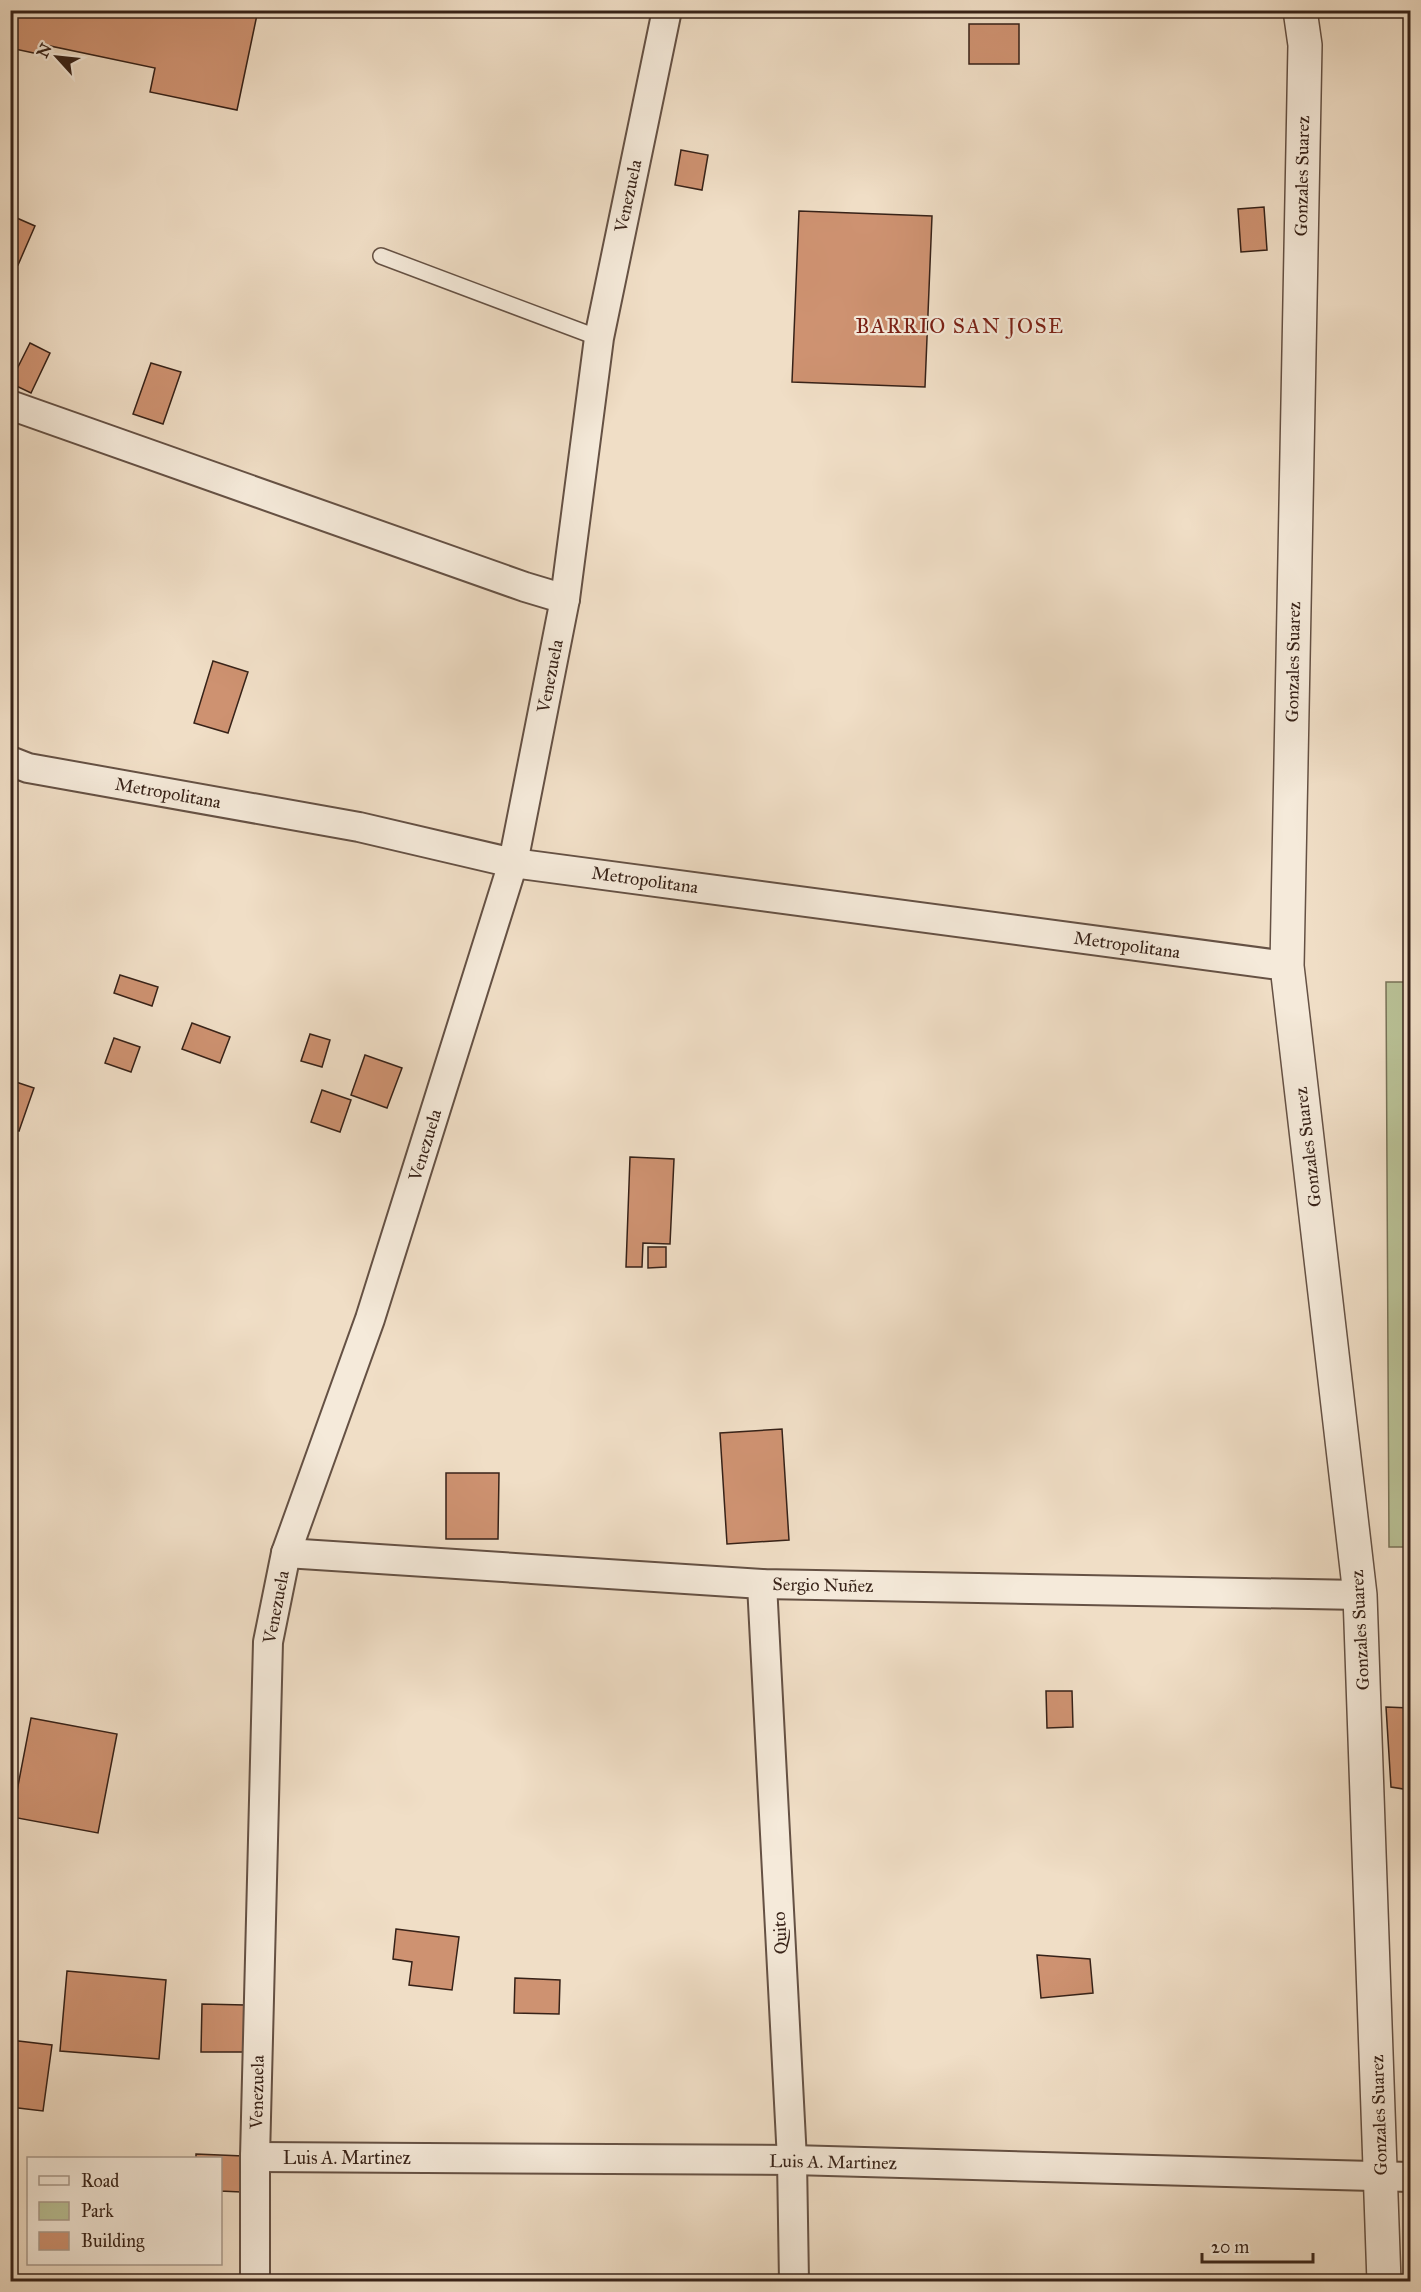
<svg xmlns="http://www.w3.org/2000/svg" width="1421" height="2292" font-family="'IM FELL Great Primer',serif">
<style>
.green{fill:#b9c196;stroke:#787257;stroke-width:1.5}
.building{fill:#ce9271;stroke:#372218;stroke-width:1.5}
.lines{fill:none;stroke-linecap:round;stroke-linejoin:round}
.service-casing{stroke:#655144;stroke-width:18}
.minor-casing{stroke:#655144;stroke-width:32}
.tertiary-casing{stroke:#655144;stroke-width:36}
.service{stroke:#f5eada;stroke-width:15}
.minor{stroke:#f5eada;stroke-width:28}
.tertiary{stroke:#f5eada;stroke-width:33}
.labels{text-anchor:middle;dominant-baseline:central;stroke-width:4.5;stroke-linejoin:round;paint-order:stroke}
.street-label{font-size:18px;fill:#372218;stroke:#f5eada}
.quarter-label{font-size:21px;letter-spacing:1.5px;fill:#7a1f14;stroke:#f5eada}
</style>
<rect width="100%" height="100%" fill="#f0dec6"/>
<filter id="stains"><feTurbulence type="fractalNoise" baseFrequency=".00333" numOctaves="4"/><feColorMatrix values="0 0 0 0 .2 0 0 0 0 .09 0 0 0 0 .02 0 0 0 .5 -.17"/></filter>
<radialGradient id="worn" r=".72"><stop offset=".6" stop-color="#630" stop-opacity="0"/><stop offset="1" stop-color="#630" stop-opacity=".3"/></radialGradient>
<!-- green -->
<path class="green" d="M1386 982H1410V1547H1389Z"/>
<!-- building -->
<g class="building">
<path d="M10 10H258L237 110 150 92 155 68 50 46 48 56 10 48Z"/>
<rect x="969" y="24" width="50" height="40"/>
<path d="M681 150 708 155 702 190 675 185Z"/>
<path d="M1264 207 1267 250 1241 252 1238 209Z"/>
<path d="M799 211 932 216 925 387 792 382Z"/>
<path d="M10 215 35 226 18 265 10 262Z"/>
<path d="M30 343 50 353 31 393 10 383Z"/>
<path d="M151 363 181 372 163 424 133 414Z"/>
<path d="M213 661 248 672 228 733 194 723Z"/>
<path d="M120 975 158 987 152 1006 114 993Z"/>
<path d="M192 1023 230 1037 220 1063 182 1049Z"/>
<path d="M310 1034 330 1040 322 1067 301 1061Z"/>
<path d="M114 1038 140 1047 131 1072 105 1063Z"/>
<path d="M365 1055 402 1068 387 1108 351 1095Z"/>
<path d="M10 1080 34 1088 19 1131 10 1128Z"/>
<path d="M322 1090 351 1100 340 1132 311 1122Z"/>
<path d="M630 1157 674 1159 670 1244 643 1243 642 1267H626Z"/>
<path d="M648 1247H666V1267L648 1268Z"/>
<path d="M782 1429 789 1540 727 1544 720 1433Z"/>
<path d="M446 1473H499L498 1539H446Z"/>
<path d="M1046 1691H1072L1073 1727 1047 1728Z"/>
<path d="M1386 1707 1410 1708V1790L1391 1787Z"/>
<path d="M31 1718 117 1734 98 1833 12 1817Z"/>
<path d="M396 1929 459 1937 452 1990 409 1985 412 1962 393 1959Z"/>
<path d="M1037 1955 1090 1959 1093 1993 1041 1998Z"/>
<path d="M67 1971 166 1980 159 2059 60 2051Z"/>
<path d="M515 1978 560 1980 559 2014 514 2013Z"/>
<path d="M202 2004 245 2005 244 2052H201Z"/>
<path d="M10 2040 52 2045 43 2111 10 2107 15 2067 10 2066Z"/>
<path d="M196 2154 243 2156 241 2192 220 2191V2158H196Z"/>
</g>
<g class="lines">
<!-- service casing -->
<g class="service-casing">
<path id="service" d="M381 256 599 338"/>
</g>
<!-- minor casing -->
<g class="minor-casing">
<g id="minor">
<path d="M10 405 525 587 565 599"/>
<path d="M10 761 28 768 359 827 513 863 1287 966"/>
<path d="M286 1553 762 1584 1360 1595"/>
<path d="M762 1584 792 2160 794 2282"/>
<path d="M255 2157 792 2160 1410 2177"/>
<path d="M255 2282V2157L268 1642 286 1553 370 1319 513 863 565 599 599 338 667 10"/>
</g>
</g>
<!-- tertiary casing -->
<g class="tertiary-casing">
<path id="tertiary" d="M1300 10 1305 45 1287 966 1360 1595 1384 2282"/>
</g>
<!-- service -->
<use href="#service" class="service"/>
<!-- minor -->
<use href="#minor" class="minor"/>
<!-- tertiary -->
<use href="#tertiary" class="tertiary"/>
</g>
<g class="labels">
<!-- street labels -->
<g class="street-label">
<text transform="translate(1302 176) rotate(-89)">Gonzales Suarez</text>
<text transform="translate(628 196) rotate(-78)">Venezuela</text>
<text transform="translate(1293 662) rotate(-89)">Gonzales Suarez</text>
<text transform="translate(550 676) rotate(-79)">Venezuela</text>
<text transform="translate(168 793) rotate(10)">Metropolitana</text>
<text transform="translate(645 880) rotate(8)">Metropolitana</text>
<text transform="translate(1127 945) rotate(8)">Metropolitana</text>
<text transform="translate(425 1145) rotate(-73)">Venezuela</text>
<text transform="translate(1308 1147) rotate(-97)">Gonzales Suarez</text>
<text transform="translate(823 1585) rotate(1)">Sergio Nuñez</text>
<text transform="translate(276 1607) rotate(-79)">Venezuela</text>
<text transform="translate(1360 1630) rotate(-93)">Gonzales Suarez</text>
<text transform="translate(780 1933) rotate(-93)">Quito</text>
<text transform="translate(257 2092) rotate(-89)">Venezuela</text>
<text transform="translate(1379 2115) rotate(-92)">Gonzales Suarez</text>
<text x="347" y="2158">Luis A. Martinez</text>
<text transform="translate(833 2162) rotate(1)">Luis A. Martinez</text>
</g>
<!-- quarter labels -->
<g class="quarter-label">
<text x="960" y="326">BARRIO SAN JOSE</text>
</g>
</g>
<!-- margin -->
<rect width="1421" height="2292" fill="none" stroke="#f0dec6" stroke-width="36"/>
<rect x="12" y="12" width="1397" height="2268" fill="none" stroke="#372218" stroke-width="3"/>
<rect x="18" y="18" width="1385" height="2256" fill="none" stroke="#372218" stroke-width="1.5"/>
<!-- legend -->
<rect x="27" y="2157" width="195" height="108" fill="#f5eada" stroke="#a99a8c" stroke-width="1.5"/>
<rect x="39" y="2176" width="30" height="9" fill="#f5eada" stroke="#a99a8c" stroke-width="1.5"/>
<text x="81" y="2187" font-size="18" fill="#372218">Road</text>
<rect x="39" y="2202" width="30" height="18" fill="#b9c196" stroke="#a99a8c" stroke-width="1.5"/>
<text x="81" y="2217" font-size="18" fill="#372218">Park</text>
<rect x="39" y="2232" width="30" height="18" fill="#ce9271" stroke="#a99a8c" stroke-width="1.5"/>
<text x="81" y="2247" font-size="18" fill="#372218">Building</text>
<!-- north arrow -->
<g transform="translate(57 57) rotate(297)" stroke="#f5eada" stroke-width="4.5" paint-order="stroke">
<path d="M0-4.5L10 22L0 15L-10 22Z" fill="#372218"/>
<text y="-9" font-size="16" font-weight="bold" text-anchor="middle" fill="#372218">N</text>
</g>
<!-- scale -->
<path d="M1202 2253v9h111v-9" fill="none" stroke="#372218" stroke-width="3"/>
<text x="1211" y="2253" font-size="18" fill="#372218" stroke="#f5eada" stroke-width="4.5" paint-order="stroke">20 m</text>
<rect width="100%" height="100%" filter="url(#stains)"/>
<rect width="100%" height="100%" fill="url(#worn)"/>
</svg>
